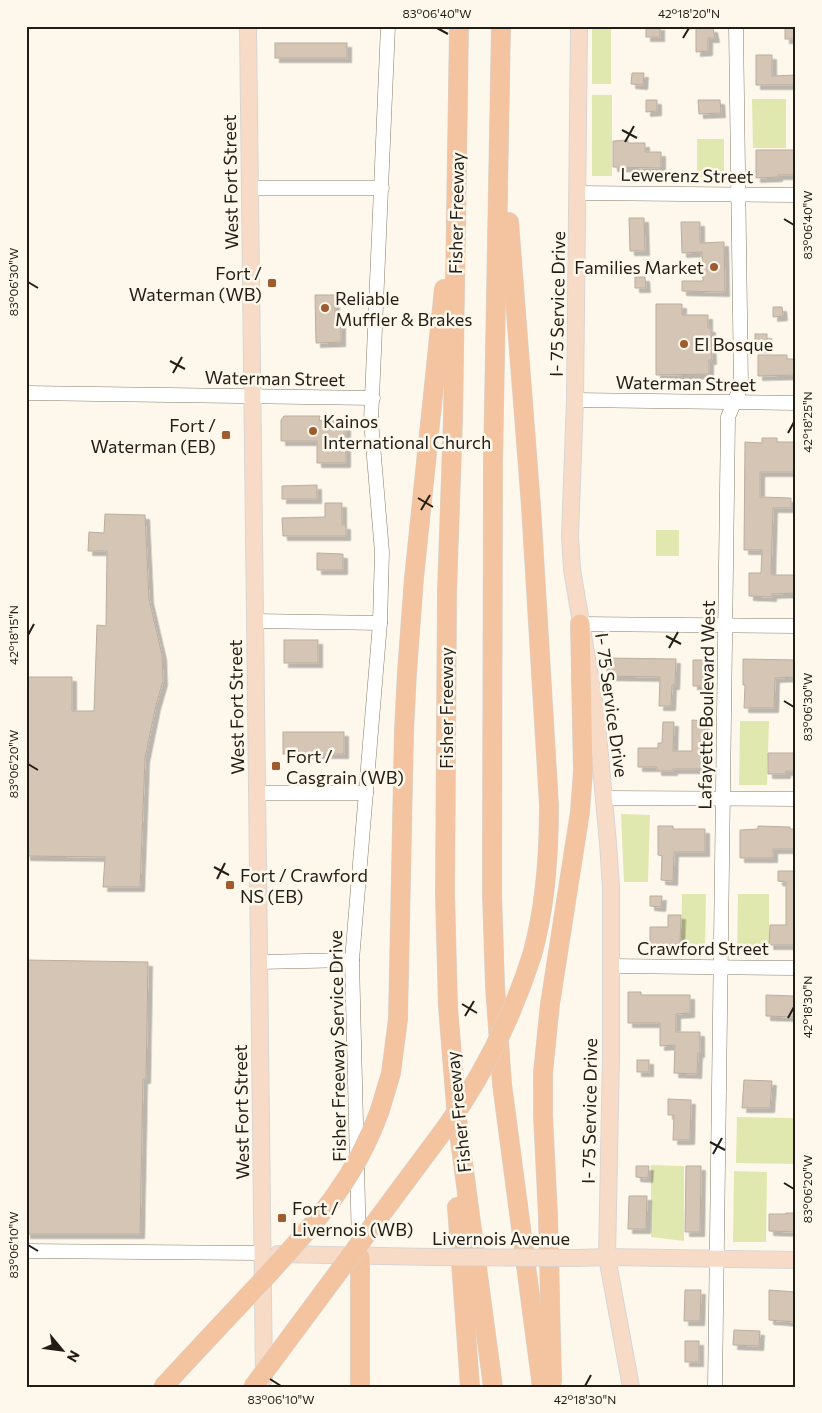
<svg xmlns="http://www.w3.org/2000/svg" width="822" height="1413" font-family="Commissioner,sans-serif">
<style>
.green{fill:#e1e8af}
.building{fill:#d5c5b5;stroke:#bcad9d;filter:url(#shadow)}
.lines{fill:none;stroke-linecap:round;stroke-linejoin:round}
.minor-casing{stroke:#877d6c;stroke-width:15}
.major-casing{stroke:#d7d6d5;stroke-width:18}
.highway-casing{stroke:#d7d6d5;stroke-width:20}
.minor{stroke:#fff;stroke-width:14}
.major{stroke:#f8dbc6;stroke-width:16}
.highway{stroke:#f4c3a0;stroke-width:19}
.major-bridge-casing{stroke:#d7d6d5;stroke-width:18;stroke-linecap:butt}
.highway-bridge-casing{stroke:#d7d6d5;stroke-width:20;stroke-linecap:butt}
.major-bridge{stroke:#f8dbc6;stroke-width:16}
.highway-bridge{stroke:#f4c3a0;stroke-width:19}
.ticks{fill:none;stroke:#221e17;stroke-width:2}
.poi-dot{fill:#a05b2f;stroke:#fef8ec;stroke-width:2}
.labels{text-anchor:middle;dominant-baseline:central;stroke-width:5;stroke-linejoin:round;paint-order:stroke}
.street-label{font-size:18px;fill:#221e17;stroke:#fef8ec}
.poi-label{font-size:18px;fill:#221e17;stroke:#fef8ec;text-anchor:start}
.neatline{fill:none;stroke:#221e17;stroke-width:2}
.ticks-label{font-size:12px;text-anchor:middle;fill:#221e17}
</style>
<defs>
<filter id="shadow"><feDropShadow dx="4.5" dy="4.5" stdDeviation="0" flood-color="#0004"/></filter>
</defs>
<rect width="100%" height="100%" fill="#fef8ec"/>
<!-- green -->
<g class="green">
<rect x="592" y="26" width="19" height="58"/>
<rect x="592" y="95" width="20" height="81"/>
<path d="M752 99H786V148H753Z"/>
<rect x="697" y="139" width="27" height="38"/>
<rect x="656" y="530" width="23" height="26"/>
<path d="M740 721H769L767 785H739Z"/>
<path d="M621 814 650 815 648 882H624Z"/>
<path d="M682 894H706L705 951H681Z"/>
<path d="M738 894H769V953H737Z"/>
<path d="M737 1117 796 1118V1164L736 1163Z"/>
<path d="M651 1165 684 1166V1241L651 1237Z"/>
<path d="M734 1171 767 1172 766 1242H733Z"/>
</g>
<!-- building -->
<g class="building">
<rect x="646" y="26" width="14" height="11"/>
<rect x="785" y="26" width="11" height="13"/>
<path d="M696 28H713L715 38H708V51L696 52Z"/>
<rect x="275" y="43" width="72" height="15"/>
<path d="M756 55H772V76L796 75V85H756Z"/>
<path d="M632 73H644L643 85 631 84Z"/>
<path d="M646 100H657V111L646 112Z"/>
<path d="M698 100H720L721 113 699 114Z"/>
<path d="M628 140V143H645V152H661V168L613 167V141Z"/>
<path d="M756 150H796V175H778V177L756 178Z"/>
<path d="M629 218H644L645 251H630Z"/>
<path d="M681 222H700V243L724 242 725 292 682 291V281H703L702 252 682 253Z"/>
<path d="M635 277H645L646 288H635Z"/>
<path d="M315 295H335V321H341V342L316 343Z"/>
<path d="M656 304H682V315H708V328H711L712 360H709V374L656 375Z"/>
<path d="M773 307H782L783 316 773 317Z"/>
<rect x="755" y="334" width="12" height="14"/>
<path d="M758 355H787V359H796V375L758 376Z"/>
<path d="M284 416H320L319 421H346V463H317V441H281V420Z"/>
<path d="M762 438H777V442H796V472H760V497L791 498V508H773L771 574 772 575H796V593L772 594V597L749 596V573H761L762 550H744L745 442 762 443Z"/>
<path d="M317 485V499H282V486Z"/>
<path d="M325 503H342V525H346V536H283L282 518 325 517Z"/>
<path d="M105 514 145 515 149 599 162 655 163 681 156 705 145 758 140 887H103L105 857 26 856V677H72V711H94L97 625 106 626 107 551H88L89 532 104 533Z"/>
<path d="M317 553 343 554V570H317Z"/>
<rect x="284" y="640" width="34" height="23"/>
<path d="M607 658 676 659 675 685H672L671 706H659L660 677 607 676Z"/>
<path d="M743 659 796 660V677L775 678 774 708H744L745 685H743Z"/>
<path d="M693 660H706L705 686H693Z"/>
<path d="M692 720 705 721V769H673V771H657V767H638V748H658V743H662L663 722H674L673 751H692Z"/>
<rect x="283" y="732" width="61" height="22"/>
<path d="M768 753H796V771H786V774H768Z"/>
<path d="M658 826H673V829H705V852H674L673 881 661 880 662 856 658 855Z"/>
<path d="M758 826 790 827V829H796V849H773V858H740V830L758 829Z"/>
<path d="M778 871H796V945H769L770 925H786V882L778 881Z"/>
<path d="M650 896H662L661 907 650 906Z"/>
<path d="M668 915H681L680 944 650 945V927H668Z"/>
<path d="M26 960 148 962 146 1079H143L140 1234H26Z"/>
<path d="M628 992H641V995H690V1013L676 1014V1032H700V1053H698L697 1074 674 1073 675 1045 660 1046V1023H628Z"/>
<path d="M766 995 794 996V1017L766 1016Z"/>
<rect x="637" y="1060" width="12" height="12"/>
<path d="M744 1080 772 1081 770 1108H742Z"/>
<path d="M668 1099 691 1100 690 1140H673L674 1115H668Z"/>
<path d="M636 1166H649L648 1178 636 1177Z"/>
<path d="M686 1166H701L700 1232H685Z"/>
<path d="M629 1196H647L646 1229H628Z"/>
<path d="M786 1213H796V1232L769 1231V1214H786Z"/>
<path d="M685 1290H701L700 1321H684Z"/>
<path d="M769 1290 796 1292V1322L769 1320Z"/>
<path d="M734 1330 760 1331 759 1346 733 1345Z"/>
<rect x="685" y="1341" width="14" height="21"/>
</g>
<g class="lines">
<!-- minor casing -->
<g class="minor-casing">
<g id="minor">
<path d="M250 188H382"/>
<path d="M578 193 796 195"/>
<path d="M26 393 373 398"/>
<path d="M575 400 796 403"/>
<path d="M255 621 380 623"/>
<path d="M580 624 796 626"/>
<path d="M257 793H366"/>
<path d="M604 798 796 799"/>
<path d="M259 962 352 960"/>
<path d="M611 966 796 968"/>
<path d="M359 1246 352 960 380 623 382 552 371 421 388 26"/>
<path d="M26 1251 263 1253"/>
<path d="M715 1387 728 417 741 386 736 26"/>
</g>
</g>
<!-- major casing -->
<g class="major-casing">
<g id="major">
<path d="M248 26 264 1379"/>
<path d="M579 26 575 400 570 536 572 569 596 712 608 843 611 887V1055L607 1257 631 1387"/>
<path d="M278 1254 434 1257"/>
<path d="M578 1258 607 1257 796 1260"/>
</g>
</g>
<!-- highway casing -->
<g class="highway-casing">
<g id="highway">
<path d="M459 26 453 418 447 592 445 896 448 1007 457 1118 493 1387"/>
<path d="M501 26 493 463 492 893 495 986 502 1084 542 1387"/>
<path d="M509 222 531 506 549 805C549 855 546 906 532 955"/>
<path d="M380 1110 391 1073 398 1019 404 731 407 672 414 578 444 289"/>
<path d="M457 1207 470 1387"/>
<path d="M360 1257V1387"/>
<path d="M552 1381 548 1216 543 1115V1073L550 1004 580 812 583 771 580 624"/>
</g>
</g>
<!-- minor -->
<use href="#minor" class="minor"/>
<!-- major -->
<use href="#major" class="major"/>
<!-- highway -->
<use href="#highway" class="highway"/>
<!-- major-bridge casing -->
<g class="major-bridge-casing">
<path id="major-bridge" d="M434 1257 578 1258"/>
</g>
<!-- highway-bridge casing -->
<g class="highway-bridge-casing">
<g id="highway-bridge">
<path d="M163 1387C196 1351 229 1316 262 1281 313 1225 354 1183 380 1110"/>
<path d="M253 1387 447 1126C485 1072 512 1018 532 955"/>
</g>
</g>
<!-- major-bridge -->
<use href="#major-bridge" class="major-bridge"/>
<!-- highway-bridge -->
<use href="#highway-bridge" class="highway-bridge"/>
</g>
<!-- ticks -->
<path class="ticks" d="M437 28 448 34M683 38 689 28M622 130 637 138M625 142 634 126M784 219 794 225M28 282 38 288M170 361 185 369M173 373 182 357M788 433 794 422M418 498 433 507M421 510 430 495M28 635 34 624M666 636 681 644M669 648 678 632M784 701 794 707M28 764 38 770M214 867 229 875M217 879 225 863M462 1004 477 1013M465 1016 474 1001M788 1018 794 1007M710 1142 725 1150M713 1154 722 1138M784 1183 794 1189M28 1245 38 1251M270 1379 281 1386M585 1386 591 1375"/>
<!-- markers -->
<g class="poi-dot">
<circle cx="714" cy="267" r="5"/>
<rect x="267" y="278" width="10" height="10" rx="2.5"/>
<circle cx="325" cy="308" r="5"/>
<circle cx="684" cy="344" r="5"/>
<circle cx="313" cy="431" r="5"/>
<rect x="221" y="430" width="10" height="10" rx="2.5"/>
<rect x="271" y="761" width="10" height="10" rx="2.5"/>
<rect x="225" y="880" width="10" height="10" rx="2.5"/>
<rect x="277" y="1213" width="10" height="10" rx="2.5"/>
</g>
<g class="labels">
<!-- street labels -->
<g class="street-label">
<text transform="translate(687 175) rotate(1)">Lewerenz Street</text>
<text transform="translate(230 182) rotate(-91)">West Fort Street</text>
<text transform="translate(456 213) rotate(-89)">Fisher Freeway</text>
<text transform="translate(557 304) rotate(-89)">I- 75 Service Drive</text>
<text transform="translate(275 378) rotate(1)">Waterman Street</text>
<text transform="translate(686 383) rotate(1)">Waterman Street</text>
<text transform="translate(612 705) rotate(82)">I- 75 Service Drive</text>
<text transform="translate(706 705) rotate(-89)">Lafayette Boulevard West</text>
<text transform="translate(236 707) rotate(-91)">West Fort Street</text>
<text transform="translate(446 708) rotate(-90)">Fisher Freeway</text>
<text x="703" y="948">Crawford Street</text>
<text transform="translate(337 1046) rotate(-91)">Fisher Freeway Service Drive</text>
<text transform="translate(589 1111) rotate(-89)">I- 75 Service Drive</text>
<text transform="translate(241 1112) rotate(-91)">West Fort Street</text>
<text transform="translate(458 1112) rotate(-96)">Fisher Freeway</text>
<text x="501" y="1238">Livernois Avenue</text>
</g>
<!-- poi labels -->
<g class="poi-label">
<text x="704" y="267" text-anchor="end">Families Market</text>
<text x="262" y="273" text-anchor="end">Fort /<tspan x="262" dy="21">Waterman (WB)</tspan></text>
<text x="335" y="298">Reliable<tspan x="335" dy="21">Muffler &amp; Brakes</tspan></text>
<text x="694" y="344">El Bosque</text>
<text x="323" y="421">Kainos<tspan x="323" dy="21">International Church</tspan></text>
<text x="216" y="425" text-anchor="end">Fort /<tspan x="216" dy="21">Waterman (EB)</tspan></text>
<text x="286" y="756">Fort /<tspan x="286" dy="21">Casgrain (WB)</tspan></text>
<text x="240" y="875">Fort / Crawford<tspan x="240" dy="21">NS (EB)</tspan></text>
<text x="292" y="1208">Fort /<tspan x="292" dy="21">Livernois (WB)</tspan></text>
</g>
</g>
<!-- border -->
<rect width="822" height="1413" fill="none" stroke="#fef8ec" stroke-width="55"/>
<!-- north arrow -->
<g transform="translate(62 1350) rotate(119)" stroke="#fef8ec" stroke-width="4" paint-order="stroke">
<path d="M0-4L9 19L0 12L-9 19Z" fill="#221e17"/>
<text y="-8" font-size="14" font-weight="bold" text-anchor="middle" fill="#221e17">N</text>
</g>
<rect x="28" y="28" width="766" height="1358" class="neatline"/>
<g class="ticks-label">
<text x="437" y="18">83°06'40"W</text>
<text x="689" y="18">42°18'20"N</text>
<text transform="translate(808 225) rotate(-90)" y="4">83°06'40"W</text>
<text transform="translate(14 282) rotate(-90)" y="4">83°06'30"W</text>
<text transform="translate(808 422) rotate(-90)" y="4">42°18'25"N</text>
<text transform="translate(14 635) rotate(-90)" y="4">42°18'15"N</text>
<text transform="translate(808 707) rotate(-90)" y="4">83°06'30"W</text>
<text transform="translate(14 764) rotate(-90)" y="4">83°06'20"W</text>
<text transform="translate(808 1007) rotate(-90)" y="4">42°18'30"N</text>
<text transform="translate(808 1189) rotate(-90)" y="4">83°06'20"W</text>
<text transform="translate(14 1245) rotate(-90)" y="4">83°06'10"W</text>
<text x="281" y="1404">83°06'10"W</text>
<text x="585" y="1404">42°18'30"N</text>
</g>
</svg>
